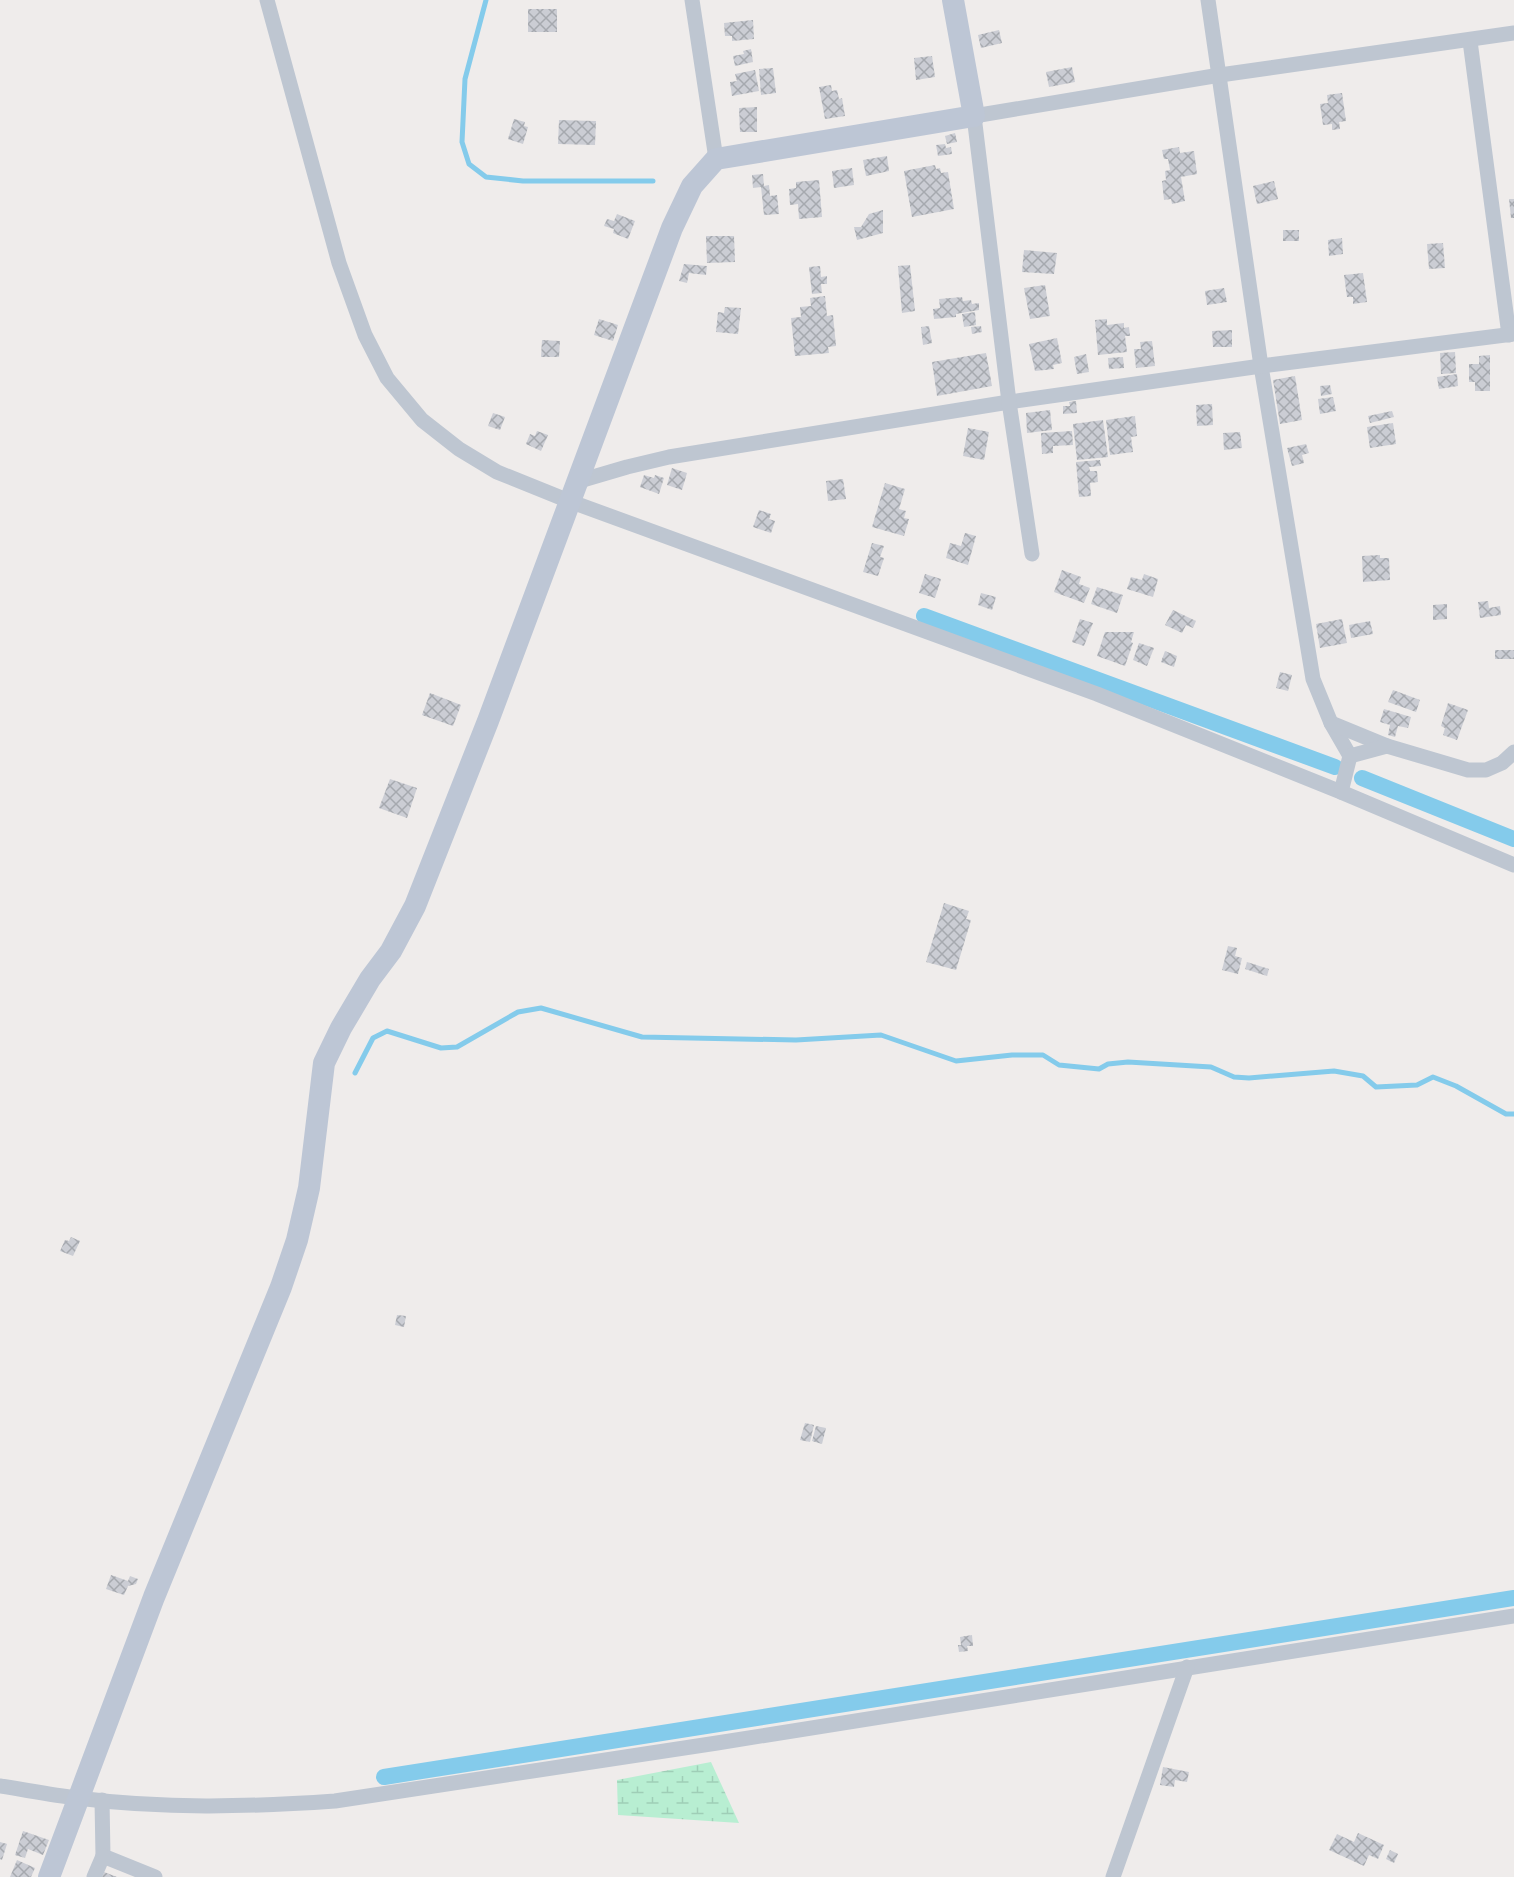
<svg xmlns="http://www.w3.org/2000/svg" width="1514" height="1877" font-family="'Asap Condensed',sans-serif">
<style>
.wetland{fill:url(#wetland-marsh)}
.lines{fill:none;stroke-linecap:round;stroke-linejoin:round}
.stream{stroke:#84cbeb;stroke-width:5}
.canal{stroke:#84cbeb;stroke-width:16}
.building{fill:url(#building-cross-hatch)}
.street{stroke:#bec6d1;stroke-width:15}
.secondary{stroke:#bdc6d5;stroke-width:22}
</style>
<defs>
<pattern id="wetland-marsh" width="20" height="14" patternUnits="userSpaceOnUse" patternTransform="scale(1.5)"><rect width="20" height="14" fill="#b8eed2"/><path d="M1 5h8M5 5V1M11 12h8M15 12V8" fill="none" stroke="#9fceb7"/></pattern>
<pattern id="building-cross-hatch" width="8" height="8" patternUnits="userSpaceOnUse" patternTransform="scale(1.5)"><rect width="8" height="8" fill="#cbcdd4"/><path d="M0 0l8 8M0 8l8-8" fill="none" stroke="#a6a9af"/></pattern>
</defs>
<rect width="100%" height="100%" fill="#efeceb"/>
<!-- wetland -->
<path class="wetland" d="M711 1762 739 1823 618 1815 617 1780Z"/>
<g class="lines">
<!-- stream -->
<g class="stream">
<path d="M486 0 465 79 462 142 469 164 486 177 523 181H653"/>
<path d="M355 1073 373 1038 387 1031 441 1048 457 1047 518 1012 541 1008 642 1037 796 1040 881 1035 956 1061 1012 1055H1043L1059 1065 1099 1069 1108 1064 1128 1062 1211 1067 1234 1077 1249 1078 1334 1071 1363 1076 1376 1087 1417 1085 1433 1077 1456 1086 1506 1114H1514"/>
</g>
<!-- canal -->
<g class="canal">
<path d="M924 616 1335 767"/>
<path d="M1362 778 1514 839"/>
<path d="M384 1777 1514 1598"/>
</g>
</g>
<!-- building -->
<g class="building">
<rect x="528" y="9" width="29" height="23"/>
<path d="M753 20 754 39 732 41V36H725L724 23Z"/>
<path d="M999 30 1002 43 981 48 978 35Z"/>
<path d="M751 49 753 62 735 66 733 56 744 54 743 51Z"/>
<path d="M932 56 935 77 916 80 914 58Z"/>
<path d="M1072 67 1075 82 1049 87 1046 72Z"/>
<path d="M773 68 776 93 761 95 759 69Z"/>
<path d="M755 70 759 91 732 96 730 82 737 81 735 74Z"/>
<path d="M831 85 832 91 837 90 839 99 842 98 845 116 825 119 819 87Z"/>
<path d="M1342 93 1346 121 1339 122 1340 129 1332 130V124L1323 125 1320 104 1328 103 1327 95Z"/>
<path d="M757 107V132H740L739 108Z"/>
<path d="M514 119 525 122 524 126 528 127 523 144 508 139Z"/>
<path d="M559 120 596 121 595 145 558 144Z"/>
<path d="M955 133 957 142 947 144 945 136Z"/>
<path d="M945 144 946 148 951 147 952 154 938 156 936 145Z"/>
<path d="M1179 147 1180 153 1194 151 1197 174 1181 177 1185 201 1172 204 1171 199 1164 200 1162 181 1166 180 1165 171 1170 170 1168 159H1164L1162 150Z"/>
<path d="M887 156 889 171 866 176 863 160Z"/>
<path d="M935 165 936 169 940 168 941 173 948 172 954 209 912 217 904 171Z"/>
<path d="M852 168 854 185 834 188 832 171Z"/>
<path d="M763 174 764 186 769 185 770 196 777 195 779 214 764 215 761 187 753 188 752 175Z"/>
<path d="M819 180 822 217 799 219 798 204 790 205 789 189 796 188V182Z"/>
<path d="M1274 181 1278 199 1257 204 1253 186Z"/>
<path d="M1509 199H1514V218H1511Z"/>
<path d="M883 210V233L857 240 854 227H861L869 214Z"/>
<path d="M617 214 635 221 628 239 613 233 614 229 604 226 607 219 614 221Z"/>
<rect x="1283" y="230" width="16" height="11"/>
<path d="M706 236H734L735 262 707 263Z"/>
<path d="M1342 238 1343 254 1329 256 1328 240Z"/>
<path d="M1443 243 1445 268 1429 269 1427 244Z"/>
<path d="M1024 250 1057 253 1054 274 1022 272Z"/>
<path d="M684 264 707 266 706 275 689 273 687 283 679 281Z"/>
<path d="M910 265 915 311 902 313 898 266Z"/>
<path d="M820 266 821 277 827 276V284H821L822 293 812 294 809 267Z"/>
<path d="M1363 273 1367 302 1353 304V297H1347L1344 275Z"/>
<path d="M1045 285 1050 316 1030 319 1024 288Z"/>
<path d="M1224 288 1227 302 1207 305 1205 291Z"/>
<path d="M825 296 827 316 833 315 836 346 828 347 829 353 795 356 791 318 801 317 800 307 811 306 810 298Z"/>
<path d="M962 297 963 301 971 300 972 304 979 303V310L956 314V317L934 319 933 309 940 308 939 299Z"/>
<path d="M725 307 741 308 738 334 716 332 718 312 724 313Z"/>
<path d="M975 312 976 325 964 327 962 314Z"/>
<path d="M599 319 618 325 613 341 594 335Z"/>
<path d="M1107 319V325L1124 323V328L1129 327 1130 336H1125L1127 352 1098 355 1095 320Z"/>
<path d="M929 326 932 343 923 345 921 327Z"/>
<path d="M981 326 982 332 972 334 971 327Z"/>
<path d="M1232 330V347H1213L1212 331Z"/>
<path d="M1057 338 1062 363 1053 365 1054 369 1035 371 1029 344Z"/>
<path d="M542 340 560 341 559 357H541Z"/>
<path d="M1152 341 1155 366 1136 368 1134 349H1141L1140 342Z"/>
<path d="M1455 352 1456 373 1441 374 1440 353Z"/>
<path d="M986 353 992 386 937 396 932 362Z"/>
<path d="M1086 354 1089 372 1077 374 1074 357Z"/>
<path d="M1490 355V391H1475V382H1469V364H1479V356Z"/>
<path d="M1123 357 1124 368 1109 369 1108 358Z"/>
<path d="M1457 374 1458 386 1439 389 1437 377Z"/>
<path d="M1295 376 1302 420 1280 424 1273 380Z"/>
<path d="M1330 385 1332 394 1321 396 1320 386Z"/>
<path d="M1333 397 1336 411 1320 414 1318 399Z"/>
<path d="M1076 401 1077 413 1063 414V406H1070L1069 402Z"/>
<path d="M1212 404 1213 425 1197 426 1196 405Z"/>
<path d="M1050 410 1052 430 1027 433 1026 413Z"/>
<path d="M1392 411 1394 417 1370 423 1368 416Z"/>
<path d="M493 413 505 417 500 430 488 426Z"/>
<path d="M1135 416 1137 436 1131 437 1133 452 1110 455 1106 420Z"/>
<path d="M1103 420 1108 457 1077 460 1073 424Z"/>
<path d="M1393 423 1396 444 1370 448 1367 427Z"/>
<path d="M968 428 989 432 984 460 963 456Z"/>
<path d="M537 431 548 435 541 451 526 444 530 434 535 436Z"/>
<path d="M1072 431 1073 445 1053 446V453L1042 454 1041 433Z"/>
<path d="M1240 432 1242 448 1224 450 1223 433Z"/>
<path d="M1306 444 1309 453 1302 455 1304 463 1292 466 1287 448Z"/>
<path d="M1100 460 1101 466 1089 467 1090 471H1097L1098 482 1090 483 1091 496 1079 497 1076 462Z"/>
<path d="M672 468 687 473 682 490 667 485Z"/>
<path d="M644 475 654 478 655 475 664 478 659 494 640 487Z"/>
<path d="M843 479 846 499 828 501 826 481Z"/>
<path d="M885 483 905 489 899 509 906 511 904 518 909 519 904 536 872 527Z"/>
<path d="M759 510 771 514 769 519 775 521 771 533 753 527Z"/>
<path d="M965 533 976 536 968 565 946 558 950 543 961 546Z"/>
<path d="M872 543 884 546 880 557 884 558 878 576 863 572Z"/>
<path d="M1380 555V558H1389L1390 580 1363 582 1362 556Z"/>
<path d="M1062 570 1081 577 1079 584 1090 588 1084 603 1054 592Z"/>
<path d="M925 574 941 579 935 598 919 593Z"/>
<path d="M1144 574 1158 579 1153 597 1127 589 1131 577 1142 580Z"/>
<path d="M1097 587 1123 595 1117 613 1091 604Z"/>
<path d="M981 593 996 597 992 610 978 605Z"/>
<path d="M1488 601 1489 608 1500 606 1501 615 1480 618 1478 602Z"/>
<path d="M1447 604V619L1433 620V605Z"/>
<path d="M1173 610 1196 621 1193 628 1186 625 1182 633 1165 625Z"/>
<path d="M1080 619 1093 623 1084 646 1072 642Z"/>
<path d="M1342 619 1347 643 1320 648 1316 624Z"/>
<path d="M1370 621 1373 634 1351 638 1349 625Z"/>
<path d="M1105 632H1134L1131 642 1133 643 1125 666 1097 656Z"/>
<path d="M1139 643 1154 648 1147 666 1133 660Z"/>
<rect x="1495" y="650" width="19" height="9"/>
<path d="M1165 651 1177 656 1174 667 1161 662Z"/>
<path d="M1280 672 1292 675 1288 691 1276 688Z"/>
<path d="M1393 690 1420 700 1416 712 1388 702Z"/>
<path d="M430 693 461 705 453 726 422 715Z"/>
<path d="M1448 703 1468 710 1457 740 1443 735 1445 728 1441 726Z"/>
<path d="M1384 709 1411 717 1408 728 1398 726 1395 737 1388 735 1390 725 1380 722Z"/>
<path d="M390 779 417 788 407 818 379 808Z"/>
<path d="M944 903 969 911 966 919 971 920 956 970 926 962Z"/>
<path d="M1228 946 1237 948 1235 956 1242 958 1238 974 1222 970Z"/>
<path d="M1247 962 1269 969 1267 976 1245 969Z"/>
<path d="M71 1237 80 1241 73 1256 60 1251 65 1240 69 1241Z"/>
<path d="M397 1315 406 1316 404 1327 395 1325Z"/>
<path d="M805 1423 814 1425 810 1442 800 1440Z"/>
<path d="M816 1426 826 1428 822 1444 812 1441Z"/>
<path d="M111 1575 128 1581 130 1576 138 1579 136 1584 128 1586 124 1595 106 1589Z"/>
<path d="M972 1635 973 1646H967L968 1651 959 1652 958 1645H961L960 1637Z"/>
<path d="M1163 1767 1189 1772 1187 1782 1175 1780 1174 1787 1160 1785Z"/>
<path d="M23 1831 49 1840 43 1855 28 1849 25 1858 15 1855Z"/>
<path d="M1358 1833 1384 1845 1378 1859 1369 1855 1364 1866 1329 1850 1337 1834 1354 1842Z"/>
<path d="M0 1842 7 1844 2 1860 0 1859Z"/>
<path d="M1390 1850 1398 1854 1394 1863 1386 1859Z"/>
<path d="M17 1860 35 1868 31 1877H10Z"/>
<path d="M104 1872 117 1877H102Z"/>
</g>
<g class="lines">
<!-- street -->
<g class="street">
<path d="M267 0 339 263 365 335 387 378 422 420 459 449 497 472 569 501 1097 694 1341 792"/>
<path d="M692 0 716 159"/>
<path d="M1208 0 1261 366 1313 679 1331 723 1350 756 1341 792 1514 865"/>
<path d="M1470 41 1509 335"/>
<path d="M576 482 627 467 669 457 1009 402 1261 366 1514 334"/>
<path d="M1032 554 1009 402 974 116 1220 75 1514 33"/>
<path d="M1331 723 1387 746"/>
<path d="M1350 756 1387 746 1468 770H1486L1502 763 1514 752"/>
<path d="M0 1786C26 1790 52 1795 77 1798 163 1809 249 1807 335 1801L717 1743 1514 1616"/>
<path d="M102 1800 103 1856 155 1877"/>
<path d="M94 1877 103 1856"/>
<path d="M1113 1877 1187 1667"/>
</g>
<!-- secondary -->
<path class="secondary" d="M49 1877 154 1597 281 1287 297 1240 309 1188 324 1063 341 1028 370 979 391 951 415 906 488 721 672 228 692 186 716 159 974 116 953 0"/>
</g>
</svg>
